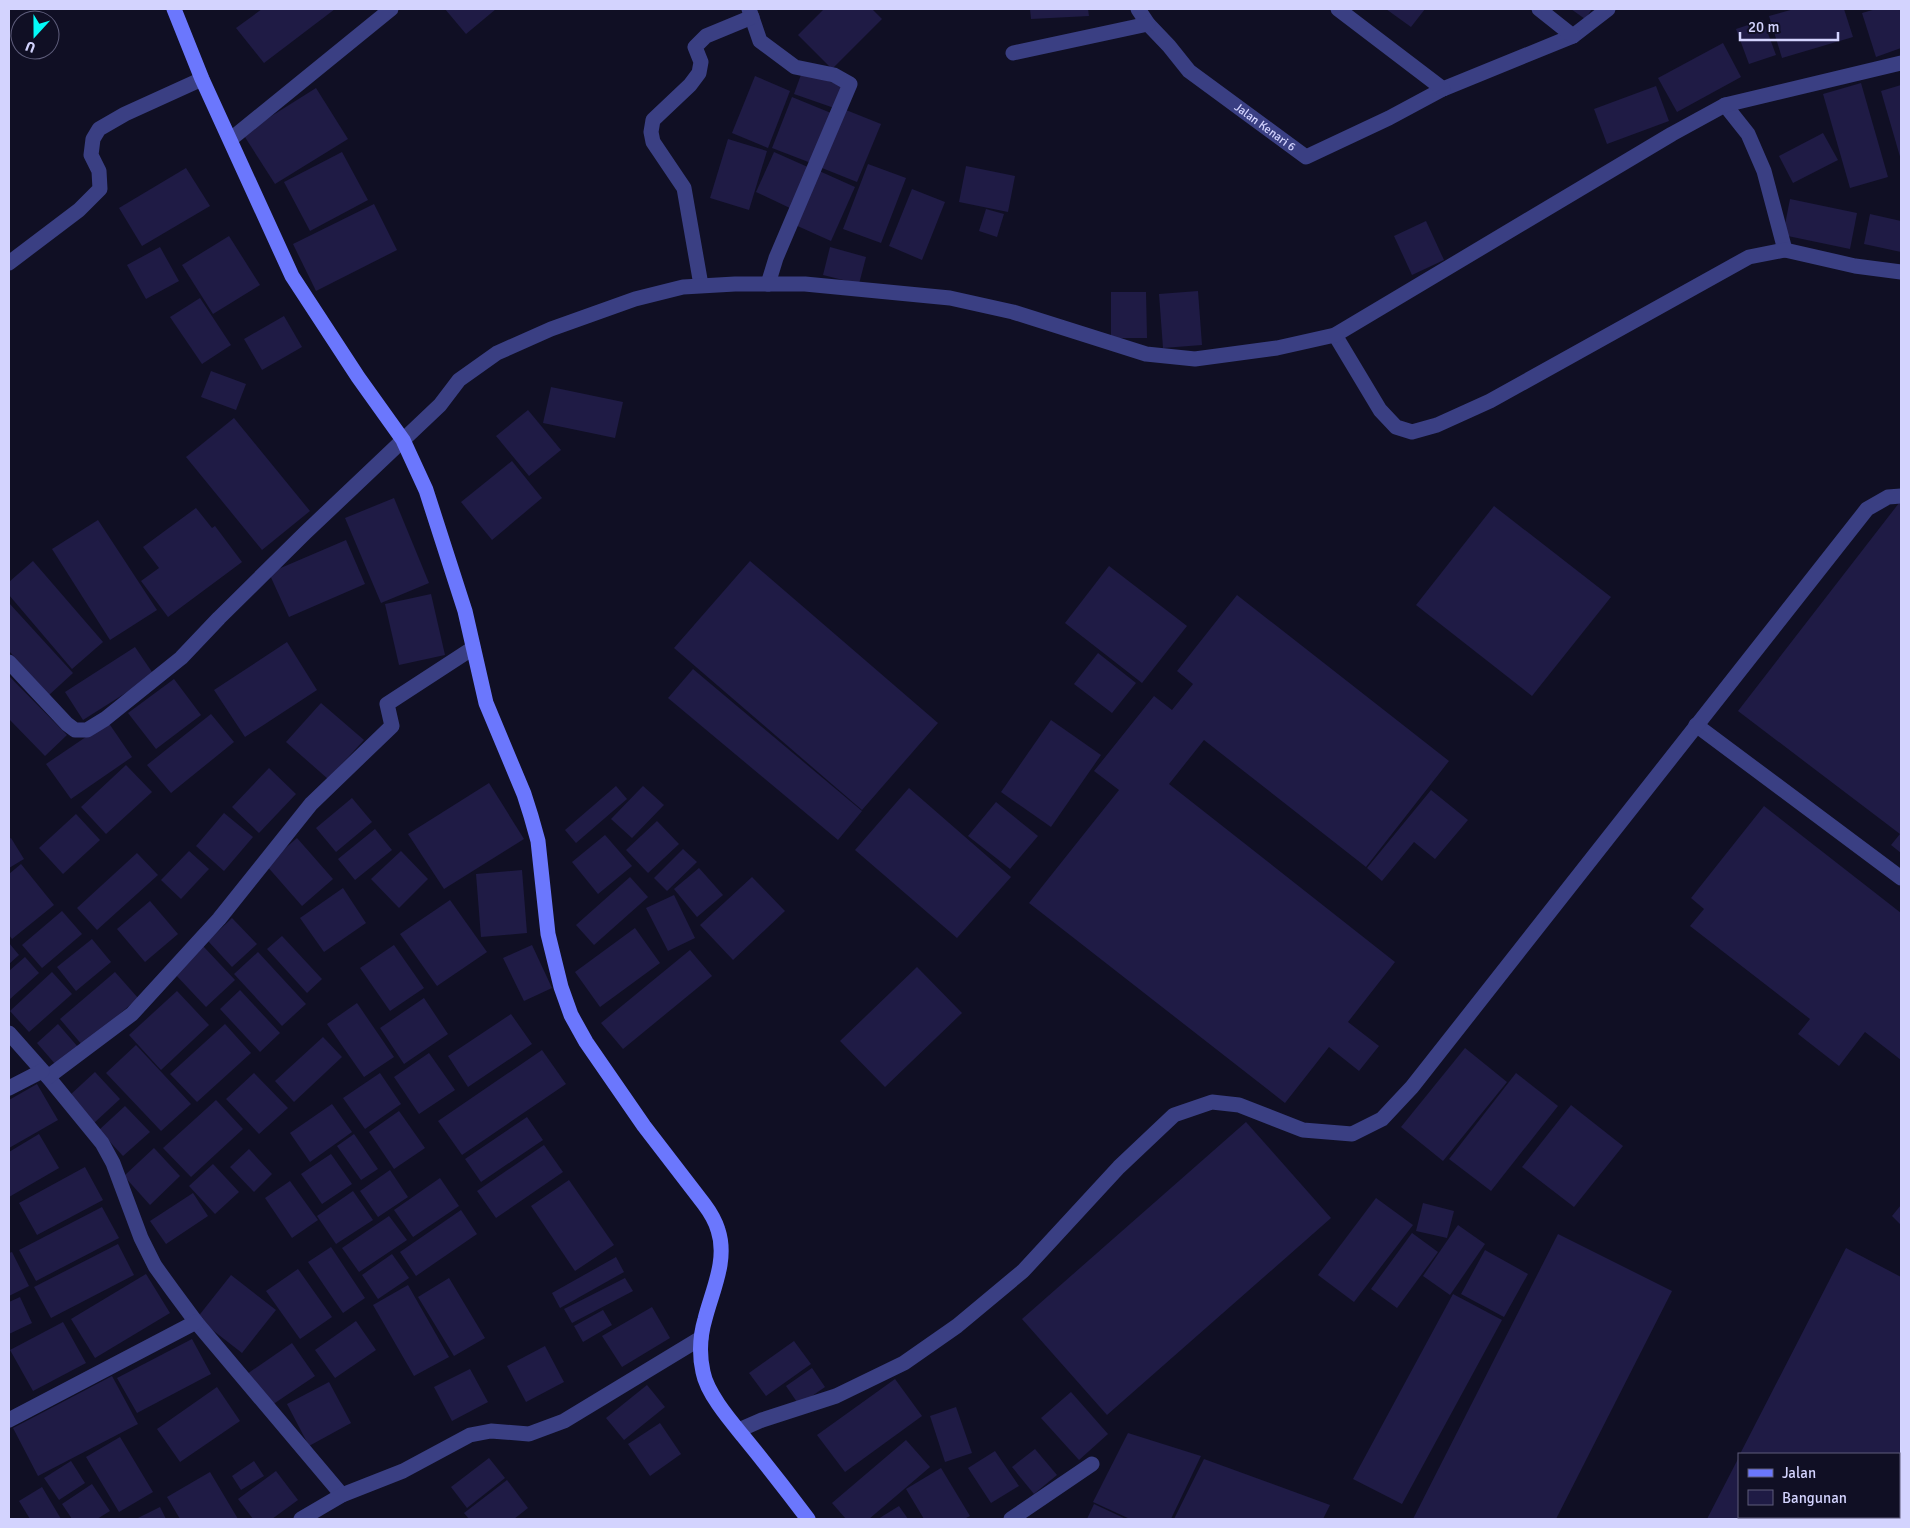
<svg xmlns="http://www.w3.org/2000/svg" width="1910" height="1528" font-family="Signika,sans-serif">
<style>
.building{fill:#1f1b45}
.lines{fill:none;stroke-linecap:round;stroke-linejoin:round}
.lane{stroke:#3a3f83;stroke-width:15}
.street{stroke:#3a3f83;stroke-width:15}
.secondary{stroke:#6b77fd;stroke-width:15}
.labels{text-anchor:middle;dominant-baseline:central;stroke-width:4;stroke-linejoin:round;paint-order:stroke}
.street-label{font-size:12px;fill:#d3d3fe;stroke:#100f24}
</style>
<rect width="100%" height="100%" fill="#100f24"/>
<!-- building -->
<g class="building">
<path d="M262 9H335L264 63 236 28Z"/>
<path d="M445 9H496L466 34Z"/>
<path d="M824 9H872L882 19 832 69 798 35Z"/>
<path d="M1030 9H1088L1089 16 1031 19Z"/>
<path d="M1386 9H1425L1411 27Z"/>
<path d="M1571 9H1592L1585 19Z"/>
<path d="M1794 9H1844L1853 37 1782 58 1769 16Z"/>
<path d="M1876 9H1901V48L1876 57 1862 13Z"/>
<path d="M1763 20 1776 55 1749 64 1736 29Z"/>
<path d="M1723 43 1741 77 1677 112 1658 78Z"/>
<path d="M802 72 845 87 837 109 794 94Z"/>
<path d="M755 76 790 91 768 148 732 133Z"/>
<path d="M1861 83 1888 177 1850 188 1823 94Z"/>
<path d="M1901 85V160L1881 91Z"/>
<path d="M1656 86 1669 121 1607 144 1594 109Z"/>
<path d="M316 88 348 139 275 184 243 134Z"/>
<path d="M792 97 831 113 811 163 772 148Z"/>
<path d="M841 108 881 124 857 182 817 166Z"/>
<path d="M1823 133 1838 160 1793 183 1779 156Z"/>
<path d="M728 139 767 151 749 210 710 198Z"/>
<path d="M342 152 368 200 310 231 284 182Z"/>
<path d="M774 152 810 168 792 209 756 192Z"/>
<path d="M868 164 906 178 881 243 843 229Z"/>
<path d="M966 166 1015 176 1008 212 959 202Z"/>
<path d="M186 168 210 206 142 246 119 208Z"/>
<path d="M817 170 855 187 831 241 793 224Z"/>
<path d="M912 189 945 202 922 260 889 246Z"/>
<path d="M1790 199 1857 213 1850 249 1783 235Z"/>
<path d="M374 204 397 250 316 291 293 244Z"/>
<path d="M986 209 1004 214 997 237 979 231Z"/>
<path d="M1870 214 1901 221V252L1864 244Z"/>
<path d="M1426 221 1444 260 1412 275 1394 236Z"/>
<path d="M229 236 260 285 213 314 182 265Z"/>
<path d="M160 247 179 281 146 299 127 265Z"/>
<path d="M830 247 866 257 859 284 823 275Z"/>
<path d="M1198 291 1202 345 1163 348 1159 294Z"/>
<path d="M1111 292H1146L1147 338H1111Z"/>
<path d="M200 298 231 345 202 364 170 317Z"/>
<path d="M284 316 302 347 262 370 244 339Z"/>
<path d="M211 371 246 384 236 410 201 397Z"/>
<path d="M551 387 623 402 615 438 543 423Z"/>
<path d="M528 410 561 450 529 476 496 436Z"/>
<path d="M234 418 310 511 262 550 186 457Z"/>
<path d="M512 461 542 498 492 540 461 502Z"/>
<path d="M394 498 429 583 381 603 345 518Z"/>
<path d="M1899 503 1901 505V853L1891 845 1900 834 1738 711Z"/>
<path d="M1494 506 1611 597 1532 696 1416 605Z"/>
<path d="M196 508 212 528 215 526 242 562 168 617 141 581 159 568 143 547Z"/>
<path d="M98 520 157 610 110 640 52 549Z"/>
<path d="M346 540 365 584 289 617 269 573Z"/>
<path d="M33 561 103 642 72 669 9 595V582Z"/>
<path d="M750 561 938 723 862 810 674 648Z"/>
<path d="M1109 566 1187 626 1142 683 1065 623Z"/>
<path d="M431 594 445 655 399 665 385 604Z"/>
<path d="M1237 595 1449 761 1366 867 1204 740 1169 784 1395 962 1348 1022 1379 1046 1359 1071 1329 1047 1285 1103 1029 903 1119 790 1094 771 1154 696 1172 710 1193 684 1177 671Z"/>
<path d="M9 603 73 673 49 695 9 651Z"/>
<path d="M287 642 317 690 245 737 214 690Z"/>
<path d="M135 647 154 675 83 720 65 692Z"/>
<path d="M1098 653 1136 683 1112 713 1074 684Z"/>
<path d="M693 669 862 811 838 840 668 698Z"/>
<path d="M9 676 67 735 45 756 9 719Z"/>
<path d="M174 679 201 715 156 749 128 713Z"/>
<path d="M321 703 364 740 328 779 286 742Z"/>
<path d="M211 714 234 742 171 793 147 765Z"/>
<path d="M1051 720 1101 755 1051 827 1001 792Z"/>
<path d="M108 722 132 757 71 799 46 764Z"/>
<path d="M126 765 152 792 106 834 81 807Z"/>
<path d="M269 768 296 794 259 833 232 807Z"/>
<path d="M489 783 524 839 444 889 408 834Z"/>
<path d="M616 786 627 799 576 843 565 830Z"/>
<path d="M643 786 664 805 632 838 611 819Z"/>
<path d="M909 788 1011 877 957 938 855 850Z"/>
<path d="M1431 790 1468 820 1435 859 1414 842 1382 881 1367 868Z"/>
<path d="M352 798 372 822 336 852 316 828Z"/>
<path d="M996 802 1038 836 1010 869 968 836Z"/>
<path d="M1764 806 1901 913V1060L1865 1032 1839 1066 1798 1034 1810 1019 1690 926 1704 909 1691 898Z"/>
<path d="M224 813 253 837 224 871 196 846Z"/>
<path d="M76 814 100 840 63 874 39 848Z"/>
<path d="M657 821 679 844 648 873 626 850Z"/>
<path d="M375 829 392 850 355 880 338 859Z"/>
<path d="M605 835 632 866 598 894 572 862Z"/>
<path d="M11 838 24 859 9 868V839Z"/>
<path d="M297 838 333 879 302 906 266 865Z"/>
<path d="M683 849 697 862 667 891 654 878Z"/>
<path d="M189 851 209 869 181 899 161 880Z"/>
<path d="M401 851 428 879 399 908 371 879Z"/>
<path d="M137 853 158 875 97 930 77 908Z"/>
<path d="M21 864 54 905 12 939 9 935V874Z"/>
<path d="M699 868 723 895 697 917 674 889Z"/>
<path d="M522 870 527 933 481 937 476 874Z"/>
<path d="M630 877 648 897 594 945 576 925Z"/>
<path d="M752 877 785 911 733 960 700 925Z"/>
<path d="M343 888 366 923 324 952 300 918Z"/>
<path d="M674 895 695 938 668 951 646 908Z"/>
<path d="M450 900 487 952 437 986 400 934Z"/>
<path d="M150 901 178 934 145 962 117 929Z"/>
<path d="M62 911 82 934 42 968 22 945Z"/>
<path d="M232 918 257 944 232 967 208 941Z"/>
<path d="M635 928 660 963 600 1007 575 972Z"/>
<path d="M282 936 322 979 307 993 267 949Z"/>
<path d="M92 939 111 962 76 991 57 967Z"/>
<path d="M9 943 19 955 9 964Z"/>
<path d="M394 945 424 988 390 1011 360 968Z"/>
<path d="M532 945 552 988 524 1001 503 958Z"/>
<path d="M203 946 235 980 206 1007 174 973Z"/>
<path d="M690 950 712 976 623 1049 601 1023Z"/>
<path d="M258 952 306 1004 282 1026 234 974Z"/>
<path d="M25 957 39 973 10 999 9 997V971Z"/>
<path d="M917 967 962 1013 885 1087 840 1041Z"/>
<path d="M52 972 72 994 29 1032 10 1011Z"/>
<path d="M115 972 138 998 83 1046 60 1019Z"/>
<path d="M240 990 280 1033 260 1052 220 1009Z"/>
<path d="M177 991 209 1025 161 1070 129 1035Z"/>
<path d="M424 998 448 1034 404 1064 380 1028Z"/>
<path d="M357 1003 394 1057 364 1077 327 1024Z"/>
<path d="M511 1014 532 1044 468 1087 448 1056Z"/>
<path d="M58 1024 78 1047 56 1065 37 1043Z"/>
<path d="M225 1024 251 1053 197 1102 170 1074Z"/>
<path d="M323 1037 342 1057 294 1102 275 1081Z"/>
<path d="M136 1045 191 1104 161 1131 106 1073Z"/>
<path d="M1465 1048 1507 1082 1443 1161 1401 1127Z"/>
<path d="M542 1050 566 1084 462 1155 438 1121Z"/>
<path d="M429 1053 455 1090 419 1114 394 1077Z"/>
<path d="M95 1072 120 1099 94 1123 69 1096Z"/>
<path d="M254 1073 288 1108 259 1134 226 1099Z"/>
<path d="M380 1073 401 1104 365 1129 343 1098Z"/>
<path d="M1516 1073 1558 1106 1491 1191 1449 1159Z"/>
<path d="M37 1084 58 1120 9 1148V1100Z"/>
<path d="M216 1100 243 1129 191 1177 163 1148Z"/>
<path d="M332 1104 352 1132 310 1162 290 1133Z"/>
<path d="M1571 1105 1623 1146 1574 1207 1522 1167Z"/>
<path d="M125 1106 150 1132 123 1156 99 1130Z"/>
<path d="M399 1111 425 1148 394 1169 369 1132Z"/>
<path d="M527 1117 543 1140 481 1182 465 1159Z"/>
<path d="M1246 1122 1331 1218 1107 1415 1022 1319Z"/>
<path d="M39 1134 59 1168 9 1197V1152Z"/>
<path d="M354 1134 378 1169 361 1180 337 1146Z"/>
<path d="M544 1145 563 1172 496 1218 477 1191Z"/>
<path d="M154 1148 180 1176 150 1205 124 1176Z"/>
<path d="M249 1149 272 1174 254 1192 230 1167Z"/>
<path d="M331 1154 352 1184 322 1204 301 1174Z"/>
<path d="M213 1164 239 1192 215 1214 189 1186Z"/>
<path d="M85 1167 103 1200 37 1235 19 1203Z"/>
<path d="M390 1170 408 1197 378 1217 360 1191Z"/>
<path d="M440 1178 459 1206 413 1237 394 1210Z"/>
<path d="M569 1180 614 1245 575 1271 531 1206Z"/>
<path d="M290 1181 318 1220 292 1238 265 1198Z"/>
<path d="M353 1191 373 1220 336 1244 317 1216Z"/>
<path d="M193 1193 208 1216 166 1244 150 1221Z"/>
<path d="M1376 1198 1413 1225 1354 1302 1318 1275Z"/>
<path d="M1423 1203 1454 1211 1447 1238 1416 1231Z"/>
<path d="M1901 1205V1225L1892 1216Z"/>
<path d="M102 1207 119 1238 36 1281 19 1250Z"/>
<path d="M461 1210 477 1234 416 1276 400 1252Z"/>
<path d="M389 1216 407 1240 359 1272 342 1248Z"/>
<path d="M1458 1225 1485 1244 1450 1295 1423 1276Z"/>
<path d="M1412 1233 1438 1252 1397 1308 1371 1289Z"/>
<path d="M1558 1234 1672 1291 1556 1519H1413Z"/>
<path d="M118 1244 134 1275 51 1318 34 1287Z"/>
<path d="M331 1247 365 1298 343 1313 308 1262Z"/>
<path d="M1846 1248 1901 1277V1519H1707L1739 1457V1517H1899V1454H1740Z"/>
<path d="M1485 1250 1528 1274 1504 1317 1461 1294Z"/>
<path d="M12 1252 29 1286 9 1296V1253Z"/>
<path d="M392 1254 409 1278 378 1299 362 1275Z"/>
<path d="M616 1257 624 1272 560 1308 552 1293Z"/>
<path d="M298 1269 332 1317 300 1339 266 1291Z"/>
<path d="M146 1274 170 1313 95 1358 71 1319Z"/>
<path d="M231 1275 276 1310 242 1353 197 1318Z"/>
<path d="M449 1278 485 1338 454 1356 418 1297Z"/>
<path d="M625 1278 633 1291 572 1323 564 1309Z"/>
<path d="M408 1285 449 1357 414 1376 373 1305Z"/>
<path d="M1453 1294 1502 1320 1402 1504 1353 1479Z"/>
<path d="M20 1297 32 1323 9 1334V1302Z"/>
<path d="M652 1307 670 1338 622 1367 602 1336Z"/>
<path d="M603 1310 612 1325 583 1342 574 1326Z"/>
<path d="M356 1321 376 1350 335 1378 315 1350Z"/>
<path d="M63 1322 86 1363 33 1391 10 1350Z"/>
<path d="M192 1339 211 1374 137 1413 117 1378Z"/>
<path d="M794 1341 811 1364 766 1396 749 1373Z"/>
<path d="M292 1343 315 1376 269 1407 247 1374Z"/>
<path d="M545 1346 564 1382 526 1402 507 1366Z"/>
<path d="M812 1368 825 1387 799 1405 786 1386Z"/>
<path d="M470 1369 488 1402 452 1421 434 1387Z"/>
<path d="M112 1376 138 1424 38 1476 13 1428Z"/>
<path d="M895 1379 922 1416 845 1472 817 1435Z"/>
<path d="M329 1382 351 1423 309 1446 287 1404Z"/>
<path d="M647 1385 665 1407 624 1440 606 1418Z"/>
<path d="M217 1387 240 1421 180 1462 157 1429Z"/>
<path d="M1071 1392 1108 1434 1079 1460 1041 1418Z"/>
<path d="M956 1407 972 1453 945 1462 930 1416Z"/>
<path d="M660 1423 681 1454 650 1476 628 1444Z"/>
<path d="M1128 1433 1201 1456 1171 1519H1130L1093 1502Z"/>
<path d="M120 1437 153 1492 119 1512 86 1457Z"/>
<path d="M906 1440 930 1467 869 1519H846L832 1503Z"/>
<path d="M1035 1449 1057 1475 1034 1494 1012 1467Z"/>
<path d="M995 1451 1019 1486 991 1503 968 1468Z"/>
<path d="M489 1458 505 1478 467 1508 451 1487Z"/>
<path d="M1204 1459 1330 1505 1323 1519H1174Z"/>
<path d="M71 1461 85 1483 59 1500 44 1478Z"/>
<path d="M254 1461 264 1476 241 1490 232 1476Z"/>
<path d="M941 1468 970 1516 964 1519H924L906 1489Z"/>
<path d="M276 1471 298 1500 272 1519H253L238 1499Z"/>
<path d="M210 1472 238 1519H180L167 1497Z"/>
<path d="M507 1480 528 1508 514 1519H469L464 1513Z"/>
<path d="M92 1484 110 1511 97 1519H72L62 1504Z"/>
<path d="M42 1487 61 1519H30L19 1501Z"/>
<path d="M1094 1504 1126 1519H1087Z"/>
<path d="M899 1506 908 1519H878Z"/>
<path d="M160 1507 166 1519H136Z"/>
</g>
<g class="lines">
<!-- lane -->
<g class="lane">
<path d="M1696 725 1901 878"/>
<path d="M739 1430 762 1420 836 1396 904 1363 957 1326 1023 1271 1119 1167 1174 1115 1212 1102 1239 1105 1303 1130 1352 1134 1382 1119 1412 1087 1867 509 1888 497 1901 496"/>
</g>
<!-- street -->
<g class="street">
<path d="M749 9 760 41 795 67 834 75 850 84 776 258 768 284"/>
<path id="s1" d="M1138 9 1148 24 1169 46 1189 71 1306 157 1389 118 1443 89 1573 36 1608 9"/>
<path d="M1338 9 1443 89"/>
<path d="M1539 9 1573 36"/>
<path d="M1013 53 1148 24"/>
<path d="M1725 105 1748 134 1764 171 1785 250"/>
<path d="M231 139 391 9"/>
<path d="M9 263 79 210 100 189 99 171 91 155 93 139 99 129 125 114 202 79"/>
<path d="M701 285 684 188 653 142 651 132 653 120 690 85 699 73 701 62 695 47 706 36 752 17"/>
<path d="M1335 335 1380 410 1396 427 1412 432 1437 425 1490 401 1749 257 1785 250 1855 266 1901 272"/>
<path d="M9 662 67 724 75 730H87L105 719 181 658 219 618 305 533 440 405 459 380 497 353 551 329 635 299 683 287 735 284H805L950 298 1013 312 1146 354 1195 359 1277 348 1335 335 1672 134 1725 105 1901 63"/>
<path d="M9 1033 48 1077 102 1143 113 1163 141 1238 155 1266 173 1291 196 1322 342 1495"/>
<path d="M48 1077 132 1014 219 919 311 804 392 726 387 704 473 648"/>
<path d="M9 1088 42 1071"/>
<path d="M9 1420 196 1322"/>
<path d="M301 1519 342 1495 403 1471 470 1435 491 1431 529 1434 564 1421 701 1338"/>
<path d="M1011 1519 1092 1464"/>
</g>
<!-- secondary -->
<path class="secondary" d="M174 9 202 79 292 276 358 377 403 440 426 490 465 611 486 703 524 794 531 816 538 841 548 934 561 987 571 1015 586 1042 644 1126 704 1204C710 1212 715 1220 718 1230 728 1260 712 1291 705 1319 700 1336 699 1354 703 1372 707 1393 729 1419 743 1436 765 1463 787 1491 808 1519"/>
</g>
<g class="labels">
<!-- street labels -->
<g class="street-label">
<text stroke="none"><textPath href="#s1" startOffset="175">Jalan Kenari 6</textPath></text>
</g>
</g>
<!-- border -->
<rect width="1910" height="1528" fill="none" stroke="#d3d3fe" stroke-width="20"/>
<!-- legend -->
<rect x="1738" y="1453" width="162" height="65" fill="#100f24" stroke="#5e5d7b"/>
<rect x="1748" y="1469" width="25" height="8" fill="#6b77fd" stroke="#5e5d7b"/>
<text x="1782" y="1478" font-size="15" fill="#d3d3fe">Jalan</text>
<rect x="1748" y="1490" width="25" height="15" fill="#1f1b45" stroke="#5e5d7b"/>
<text x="1782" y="1503" font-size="15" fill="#d3d3fe">Bangunan</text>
<!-- north arrow -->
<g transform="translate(35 35) rotate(201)"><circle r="24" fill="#100f24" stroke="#5e5d7b"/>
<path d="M0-4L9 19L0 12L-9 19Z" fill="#03faf8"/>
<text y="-8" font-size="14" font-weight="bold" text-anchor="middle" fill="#d3d3fe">U</text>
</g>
<!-- scale -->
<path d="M1740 32v8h98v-8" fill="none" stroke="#d3d3fe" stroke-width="2.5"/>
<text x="1748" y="32" font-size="15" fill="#d3d3fe" stroke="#100f24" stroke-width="4" paint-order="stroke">20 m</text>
</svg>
